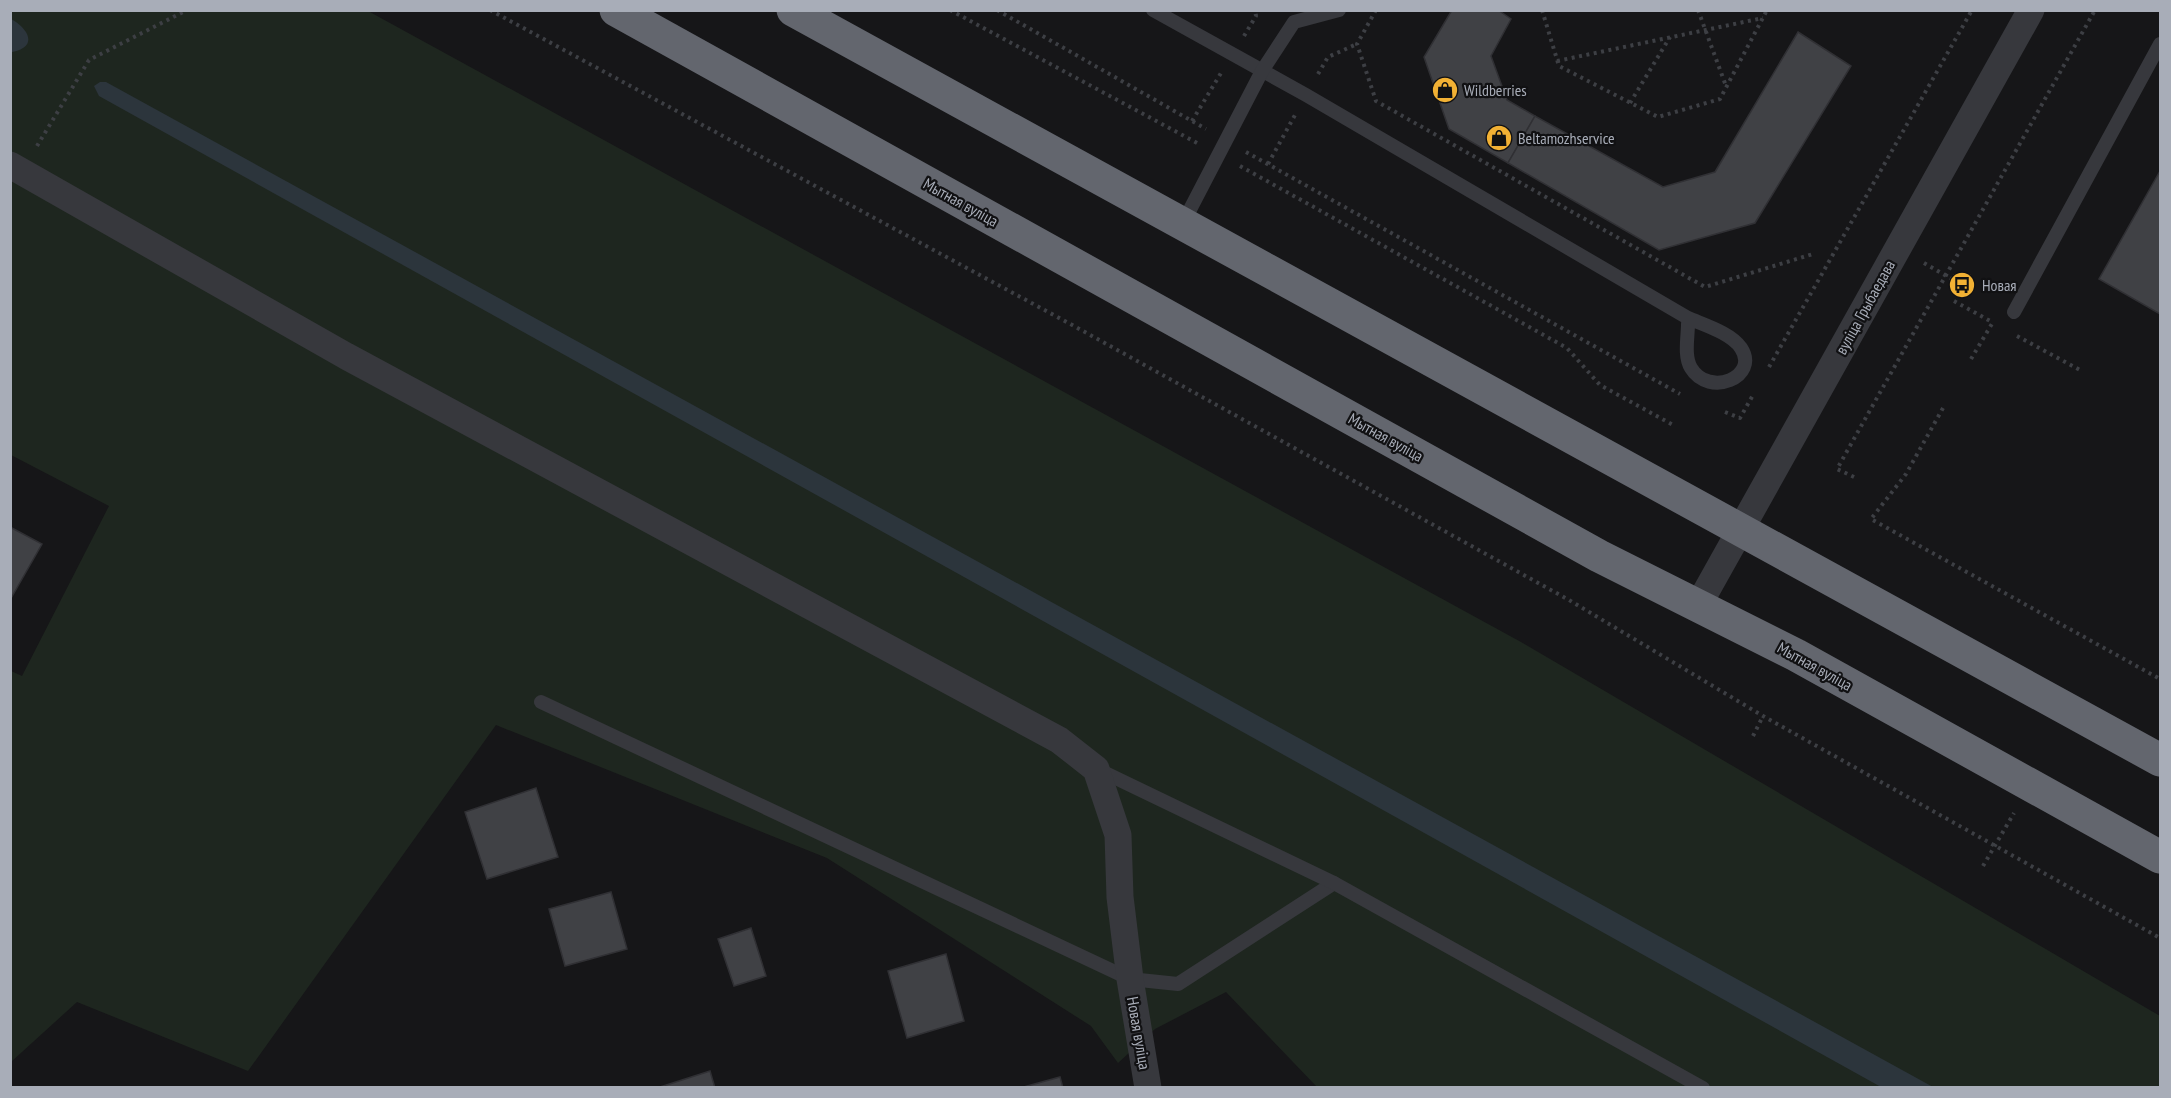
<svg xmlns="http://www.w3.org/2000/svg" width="2171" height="1098" font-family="'PT Sans Narrow',sans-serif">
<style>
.green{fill:#1e261f}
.water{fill:#2c353c}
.building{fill:#404145;stroke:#303034;stroke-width:1.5}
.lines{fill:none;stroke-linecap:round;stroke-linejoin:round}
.path{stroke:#3d3f44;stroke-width:4;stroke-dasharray:3 4.5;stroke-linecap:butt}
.lane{stroke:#37383d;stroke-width:14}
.street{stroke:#37383d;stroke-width:27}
.highway{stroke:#63666e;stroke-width:33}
.labels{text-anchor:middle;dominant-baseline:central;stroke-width:4.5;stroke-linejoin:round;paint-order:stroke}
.poi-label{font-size:16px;fill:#a8adb8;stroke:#111113;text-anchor:start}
.street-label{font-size:16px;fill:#a8adb8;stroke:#111113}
</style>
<rect width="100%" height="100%" fill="#161618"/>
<!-- green -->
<path class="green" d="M11 11H368L1521 642 2160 1016V1087H1317L1226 992 1155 1029 1118 1063 1091 1026 827 858 496 725 248 1071 77 1002 11 1062V671L22 676 109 506 11 455Z"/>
<!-- water -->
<g class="water">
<path d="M11 19C28 28 39 47 12 52Z"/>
<path d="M100 82H106L1933 1087H1881L99 96 94 86Z"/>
</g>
<!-- building -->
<g class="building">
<path d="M1452 10H1498L1511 19 1491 56 1507 100 1535 116 1508 163 1449 129 1424 57Z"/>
<path d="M1798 32 1851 66 1755 223 1659 250 1508 163 1535 116 1663 187 1715 172Z"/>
<path d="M2160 171V314L2099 279Z"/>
<path d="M10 527 42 544 10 600Z"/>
<path d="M536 788 558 857 487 879 465 812Z"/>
<path d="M611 892 627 949 565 966 549 909Z"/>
<path d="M751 928 766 976 734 986 718 939Z"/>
<path d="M946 954 964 1021 907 1038 888 971Z"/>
<path d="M710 1071 715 1088H657Z"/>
<path d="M1060 1077 1063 1088H1020Z"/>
</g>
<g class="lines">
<!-- path -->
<g class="path">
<path d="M490 10 1074 326 1569 600 1763 716 2160 938"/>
<path d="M950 10 1199 144"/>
<path d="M997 10 1206 129"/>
<path d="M1376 10 1357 44 1376 101 1705 287 1813 254"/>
<path d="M1542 10 1559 66 1658 117 1720 99 1767 10"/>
<path d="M1698 10 1726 86"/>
<path d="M1244 36 1256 16 1255 10"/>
<path d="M1557 61 1763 18"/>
<path d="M1318 74 1328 57 1357 44"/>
<path d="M1630 103 1670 37"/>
<path d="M1192 121 1221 73"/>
<path d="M37 146 89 60 187 10"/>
<path d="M1246 152 1680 394"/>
<path d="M1268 164 1295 115"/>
<path d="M1240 166 1567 348 1600 385 1675 426"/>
<path d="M1924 263 1962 285"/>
<path d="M1954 301 1992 322"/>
<path d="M2017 336 2080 370"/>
<path d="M1971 359 1993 322"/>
<path d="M1769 367 1972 10"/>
<path d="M1943 408 1906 474 1871 519 2160 679"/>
<path d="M1725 412 1740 418 1753 395"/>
<path d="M1854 477 1837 469 2095 10"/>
<path d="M1753 736 1763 716"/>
<path d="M1983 866 2014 813"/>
</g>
<!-- lane -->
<g class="lane">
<path d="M1153 10 1306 95 1688 318C1704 325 1731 333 1741 348 1760 377 1709 398 1691 368 1683 355 1689 333 1688 318"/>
<path d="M1183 223 1262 71 1294 22 1339 10"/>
<path d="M2014 312 2160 44"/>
<path d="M541 702 1130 979 1178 984 1334 883"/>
<path d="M1097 769 1334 883 1703 1088"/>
</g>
<!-- street -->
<g class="street">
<path d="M10 165 346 356 1059 740 1096 769 1118 835 1120 897 1130 979 1148 1088"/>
<path d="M1699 604 2031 10"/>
</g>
<!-- highway -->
<g class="highway">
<path d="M616 10 1599 556 1796 655 2160 857"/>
<path d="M793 10 2160 760"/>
</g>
</g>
<!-- icons -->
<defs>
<g id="shop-disc" transform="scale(1.35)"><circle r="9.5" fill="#f2b134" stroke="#111113"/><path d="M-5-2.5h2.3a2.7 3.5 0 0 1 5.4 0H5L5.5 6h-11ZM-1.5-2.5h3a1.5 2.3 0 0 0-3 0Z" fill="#111"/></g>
<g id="bus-disc" transform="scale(1.35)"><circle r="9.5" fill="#f2b134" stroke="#111113"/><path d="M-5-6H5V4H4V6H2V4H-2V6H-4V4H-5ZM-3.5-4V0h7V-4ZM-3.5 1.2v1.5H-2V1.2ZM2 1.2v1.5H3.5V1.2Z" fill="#111"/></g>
</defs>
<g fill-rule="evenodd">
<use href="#shop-disc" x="1445" y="90"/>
<use href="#shop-disc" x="1499" y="138"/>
<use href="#bus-disc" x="1962" y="285"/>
</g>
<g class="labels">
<!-- poi labels -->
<g class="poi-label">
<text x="1464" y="90">Wildberries</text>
<text x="1518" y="138">Beltamozhservice</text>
<text x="1982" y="285">Новая</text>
</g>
<!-- street labels -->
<g class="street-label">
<text transform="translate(961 202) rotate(29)">Мытная вуліца</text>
<text transform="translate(1865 307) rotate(-61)">вуліца Грыбаедава</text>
<text transform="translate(1386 437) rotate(29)">Мытная вуліца</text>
<text transform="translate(1815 666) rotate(29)">Мытная вуліца</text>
<text transform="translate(1139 1033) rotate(80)">Новая вуліца</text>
</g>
</g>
<!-- border -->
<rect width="2171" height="1098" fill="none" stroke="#a8adb8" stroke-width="24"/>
</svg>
